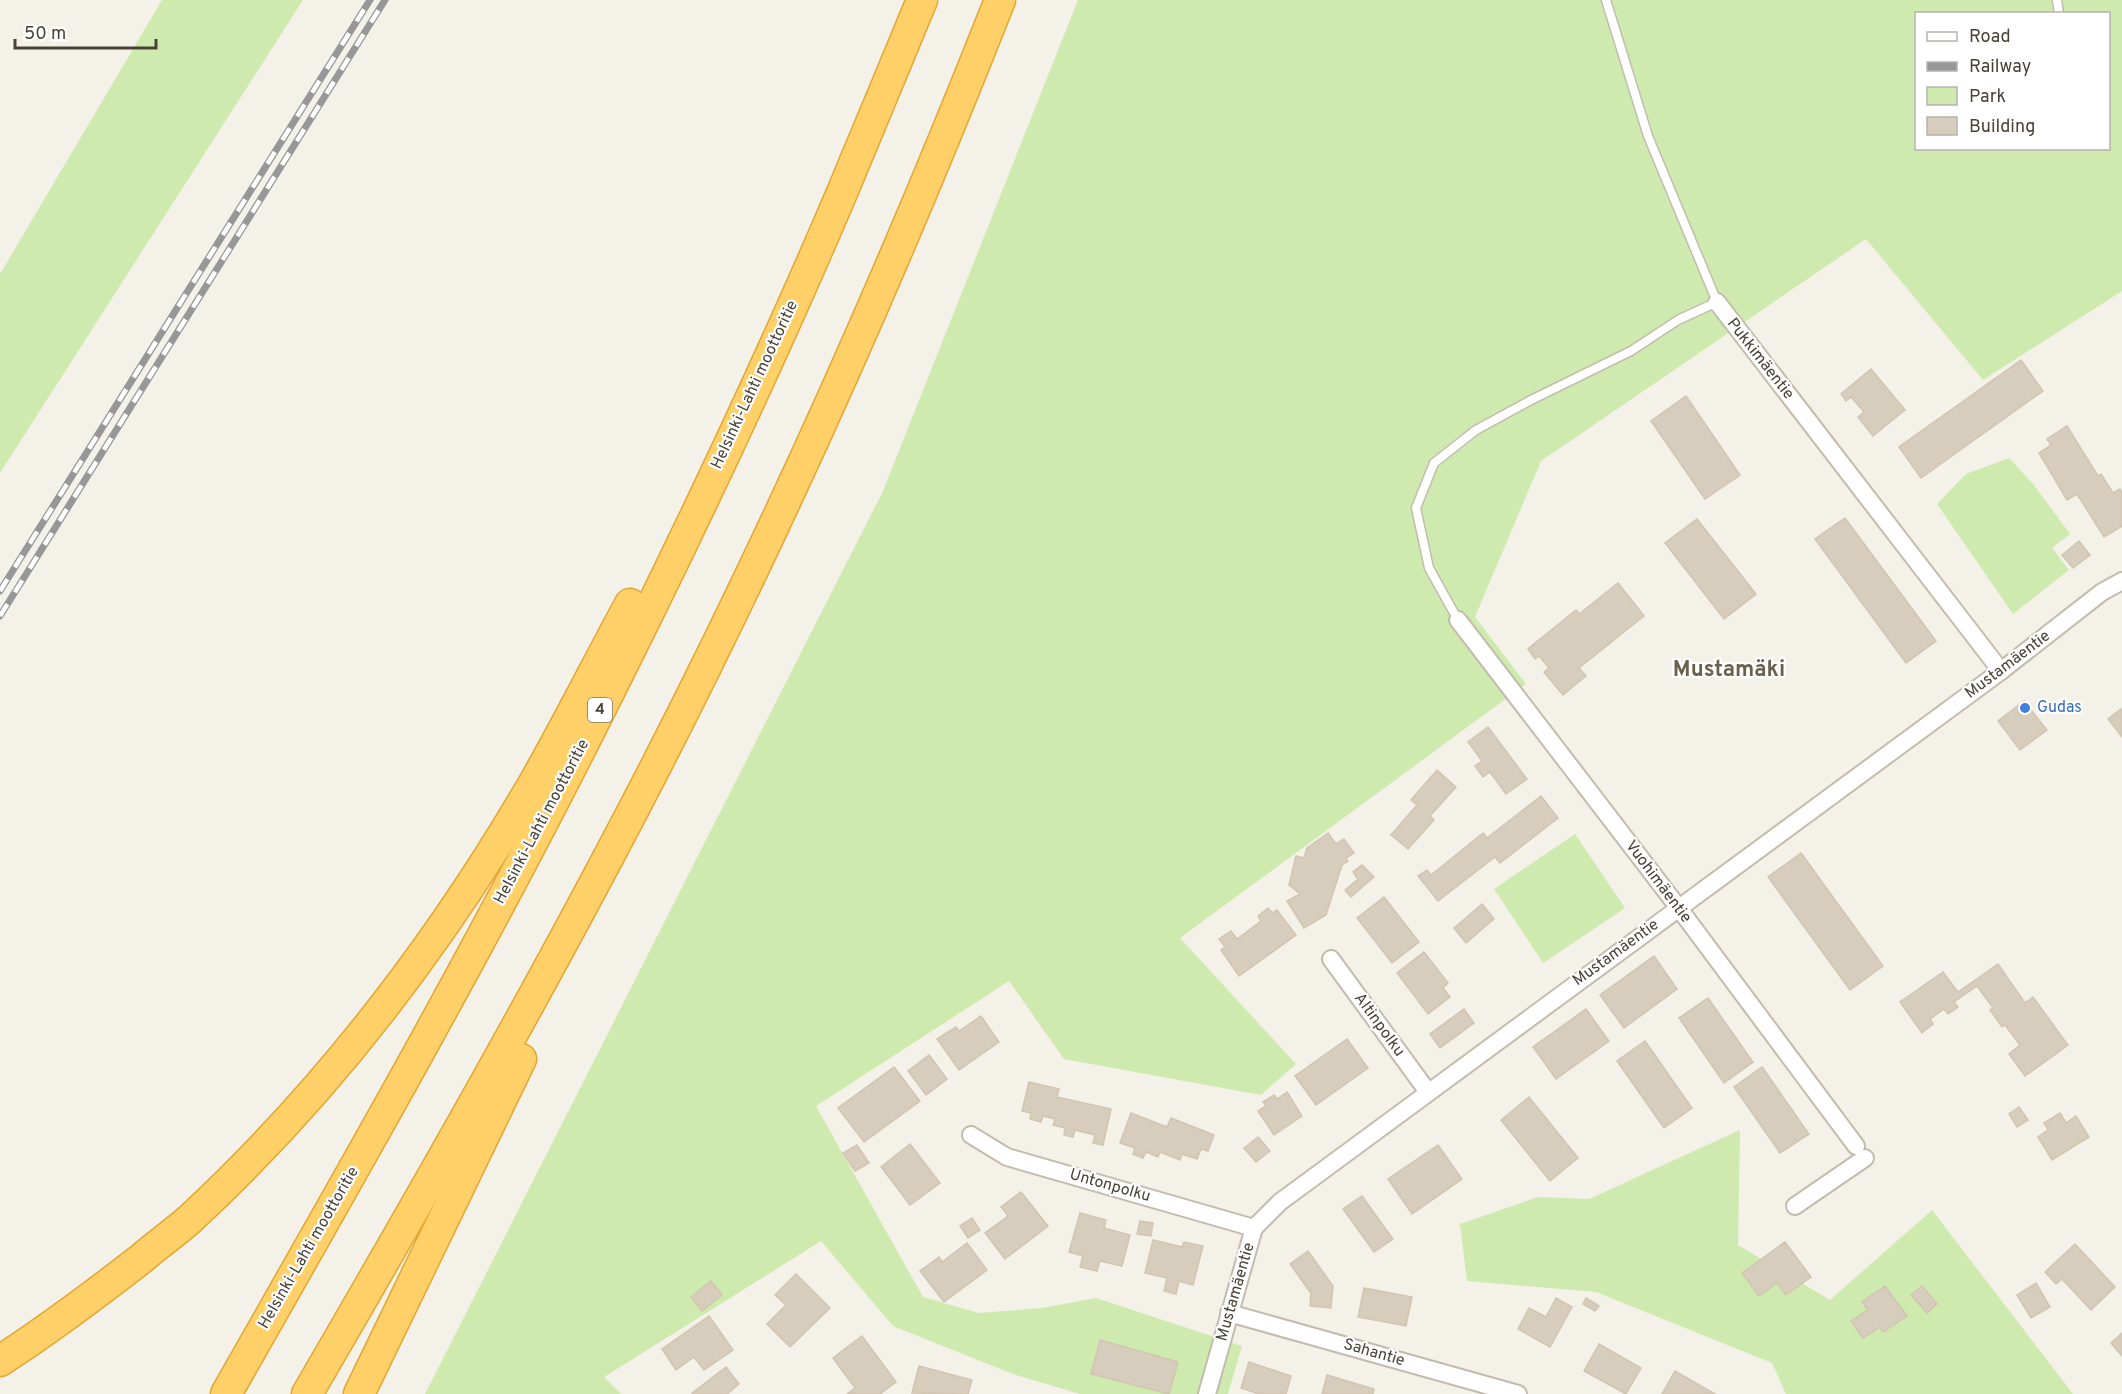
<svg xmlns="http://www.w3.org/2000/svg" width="2122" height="1394" font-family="Overpass,sans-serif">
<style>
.green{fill:#ceeaaf;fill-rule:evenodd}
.building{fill:#d7cdbd;stroke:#d2c5b0;stroke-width:1.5}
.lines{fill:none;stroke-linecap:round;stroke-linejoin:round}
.service-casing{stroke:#c3bcad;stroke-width:11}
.minor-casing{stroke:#c3bcad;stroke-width:20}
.motorway-casing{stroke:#e3a633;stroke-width:33}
.service{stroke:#fff;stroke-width:8}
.minor{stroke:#fff;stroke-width:16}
.motorway{stroke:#ffd068;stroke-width:30}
.rail-casing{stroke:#979797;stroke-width:7}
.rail{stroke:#fff;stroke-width:4.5;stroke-dasharray:14;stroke-linecap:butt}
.shop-dot{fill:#3f7fe0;stroke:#fff;stroke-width:2}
.labels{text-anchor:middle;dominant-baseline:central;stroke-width:4.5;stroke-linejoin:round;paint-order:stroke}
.shield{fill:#fff;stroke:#7f7b72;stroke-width:1.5}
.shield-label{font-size:15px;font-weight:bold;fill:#484236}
.street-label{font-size:16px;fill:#484236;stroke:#fff}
.shop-label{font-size:16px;fill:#366cbe;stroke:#fff;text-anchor:start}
.district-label{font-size:22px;font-weight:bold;fill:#6b604d;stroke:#fff}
</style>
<rect width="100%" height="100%" fill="#f4f1e8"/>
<!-- green -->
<g class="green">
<path d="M162 0H303L0 473V274Z"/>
<path d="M1078 0H2122V291L1983 380 1866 239 1541 461 1475 617 1526 684 1180 938 1296 1064 1261 1095 1064 1059 1009 981 816 1106 923 1297 979 1313 1042 1308 1096 1298 1242 1346 1228 1394H1080L1013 1374 893 1326 821 1241 604 1377 621 1394H425L883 491ZM1916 14H2108V148H1916Z"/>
<path d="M2009 458 2034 485 2070 534 2052 548 2069 570 2013 614 1937 504 1966 474Z"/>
<path d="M1575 834 1625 908 1543 963 1494 889Z"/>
<path d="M1740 1130 1738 1245 1830 1300 1932 1210 2073 1394H1786L1772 1363 1596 1292 1467 1281 1460 1224 1538 1197 1589 1199Z"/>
</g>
<!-- building -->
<g class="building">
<path d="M2021 360 2043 391 1921 478 1899 447Z"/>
<path d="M1871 369 1905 410 1873 436 1858 417 1864 412 1851 397 1846 401 1841 394Z"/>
<path d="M1686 396 1740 475 1705 499 1651 421Z"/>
<path d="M2067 426 2098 476 2101 474 2113 493 2120 489 2122 493V526L2104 537 2077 494 2067 500 2039 453 2051 445 2047 439Z"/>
<path d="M1845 518 1936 641 1906 663 1815 539Z"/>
<path d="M1697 519 1756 594 1724 619 1665 543Z"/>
<path d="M2079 541 2090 555 2073 568 2062 555Z"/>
<path d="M1618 583 1644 616 1579 668 1586 676 1563 695 1544 672 1549 668 1539 656 1535 659 1528 649 1576 610 1579 614Z"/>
<path d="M2024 701 2047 730 2020 750 1998 721Z"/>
<path d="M2121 709 2122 711V737L2108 719Z"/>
<path d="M1488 727 1527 779 1506 794 1490 772 1483 777 1475 766 1482 761 1468 742Z"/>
<path d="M1437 770 1456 787 1430 816 1434 820 1408 849 1391 835 1417 805 1411 800Z"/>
<path d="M1541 796 1558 818 1500 863 1495 857 1438 901 1418 876 1427 870 1431 875 1483 833 1487 838Z"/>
<path d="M1328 833 1336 844 1344 839 1354 853 1346 858 1348 861 1342 865 1326 915 1304 928 1287 901 1300 894 1289 885 1296 856 1304 858 1307 848Z"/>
<path d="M1801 853 1883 966 1850 990 1768 877Z"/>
<path d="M1362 865 1374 877 1351 897 1345 890 1358 879 1353 872Z"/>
<path d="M1384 897 1419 942 1392 963 1357 918Z"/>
<path d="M1482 904 1494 919 1466 943 1454 928Z"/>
<path d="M1268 908 1272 913 1277 910 1296 935 1239 976 1221 950 1225 947 1219 939 1231 931 1237 939 1261 921 1258 916Z"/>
<path d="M1424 952 1448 983 1443 988 1450 997 1428 1014 1397 973Z"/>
<path d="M1654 956 1677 989 1624 1028 1600 995Z"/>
<path d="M1998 964 2025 1003 2033 997 2068 1045 2025 1076 2009 1054 2020 1045 2005 1025 2002 1027 1990 1010 1993 1008 1977 986 1954 1002 1958 1007 1948 1014 1944 1009 1930 1019 1933 1024 1922 1033 1900 1002 1943 972 1958 992Z"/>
<path d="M1708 998 1753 1062 1724 1083 1679 1018Z"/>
<path d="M1464 1009 1474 1023 1440 1048 1430 1034Z"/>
<path d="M1586 1009 1609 1041 1556 1079 1533 1047Z"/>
<path d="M981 1016 999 1042 959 1070 937 1039 956 1027 959 1031Z"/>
<path d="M1347 1039 1368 1068 1316 1105 1295 1076Z"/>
<path d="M1645 1041 1692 1108 1664 1128 1617 1061Z"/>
<path d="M929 1055 947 1079 926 1095 908 1071Z"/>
<path d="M894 1067 920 1101 864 1142 838 1108Z"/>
<path d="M1762 1067 1809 1134 1780 1153 1734 1087Z"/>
<path d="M1029 1082 1059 1089 1057 1097 1111 1109 1103 1145 1093 1143 1095 1135 1075 1130 1073 1137 1064 1135 1065 1128 1053 1125 1055 1119 1043 1116 1041 1122 1030 1119 1031 1113 1022 1111Z"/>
<path d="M1287 1092 1302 1116 1274 1135 1258 1111 1266 1106 1263 1102 1274 1095 1277 1099Z"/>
<path d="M1529 1097 1578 1158 1550 1181 1501 1120Z"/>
<path d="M2019 1107 2028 1120 2017 1127 2009 1114Z"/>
<path d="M1131 1113 1167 1127 1171 1118 1214 1135 1208 1151 1201 1149 1197 1159 1182 1154 1180 1160 1160 1152 1158 1157 1146 1152 1143 1158 1133 1154 1135 1148 1120 1143Z"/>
<path d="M2060 1113 2066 1123 2076 1116 2089 1137 2052 1160 2038 1137 2048 1130 2044 1123Z"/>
<path d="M1258 1137 1270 1151 1256 1162 1244 1148Z"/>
<path d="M910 1144 940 1183 910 1205 881 1167Z"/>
<path d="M857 1145 869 1163 855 1171 843 1153Z"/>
<path d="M1438 1145 1462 1179 1412 1214 1388 1179Z"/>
<path d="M1021 1192 1048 1226 1005 1259 985 1233 1008 1216 1001 1207Z"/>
<path d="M1362 1196 1393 1239 1374 1252 1343 1209Z"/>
<path d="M1080 1213 1106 1220 1104 1228 1130 1235 1122 1266 1100 1261 1097 1271 1080 1267 1083 1256 1069 1252Z"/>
<path d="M972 1218 980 1230 968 1238 960 1226Z"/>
<path d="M1140 1221 1153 1223 1151 1236 1137 1234Z"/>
<path d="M1153 1240 1182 1247 1184 1242 1203 1246 1193 1285 1179 1281 1176 1294 1164 1291 1167 1278 1145 1273Z"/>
<path d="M1785 1242 1811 1277 1786 1295 1777 1283 1759 1296 1742 1273Z"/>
<path d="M967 1243 987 1270 944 1302 920 1271 939 1257 942 1262Z"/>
<path d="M2075 1244 2115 1287 2091 1310 2062 1279 2056 1284 2045 1272Z"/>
<path d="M1308 1251 1333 1286 1331 1308 1310 1306 1311 1291 1310 1292 1290 1264Z"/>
<path d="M796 1274 830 1308 790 1347 767 1324 786 1305 775 1295Z"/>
<path d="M711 1281 722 1295 702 1311 691 1297Z"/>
<path d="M2036 1283 2050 1307 2031 1318 2017 1295Z"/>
<path d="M1885 1286 1907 1316 1883 1332 1880 1327 1863 1338 1851 1321 1868 1310 1862 1302Z"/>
<path d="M1922 1286 1937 1304 1927 1313 1911 1295Z"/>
<path d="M1364 1288 1412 1297 1406 1326 1358 1317Z"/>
<path d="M1556 1298 1572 1307 1550 1347 1518 1329 1529 1308 1546 1317Z"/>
<path d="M1586 1298 1599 1306 1595 1311 1583 1304Z"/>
<path d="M709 1316 733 1350 704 1370 694 1357 676 1370 662 1349Z"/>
<path d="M2122 1333V1356L2111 1343Z"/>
<path d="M862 1336 896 1382 880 1394H847L855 1388 833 1358Z"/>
<path d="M1100 1340 1178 1362 1169 1394 1091 1374Z"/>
<path d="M1599 1344 1641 1368 1626 1394 1584 1371Z"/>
<path d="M1249 1362 1291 1376 1286 1394H1259L1241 1388Z"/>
<path d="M919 1366 972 1380 968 1394 912 1393Z"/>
<path d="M726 1367 739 1384 727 1394H693L692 1393Z"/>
<path d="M1675 1371 1715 1394H1662Z"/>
<path d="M1327 1375 1374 1389 1373 1394H1322Z"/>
</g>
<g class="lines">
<!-- service casing -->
<g class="service-casing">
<g id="service">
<path d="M2057 0 2059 14"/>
<path d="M1458 620 1429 568 1416 508 1434 463 1476 430 1531 400 1631 351 1678 320 1717 302 1648 136 1606 0"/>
</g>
</g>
<!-- minor casing -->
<g class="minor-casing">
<g id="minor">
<path d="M1717 302 2001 671"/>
<path d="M1458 620 1678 907 1856 1146"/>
<path d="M1331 959 1428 1092"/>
<path d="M971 1135 1007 1157 1254 1228"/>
<path d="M1795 1206 1865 1158"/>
<path d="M1229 1313 1518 1394"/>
<path d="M1207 1394 1254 1228 1280 1202 2001 671 2102 592 2122 581"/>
</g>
</g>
<!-- motorway casing -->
<g class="motorway-casing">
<g id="motorway">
<path d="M0 1361C49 1329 96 1294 142 1258 157 1245 174 1233 189 1220 326 1093 441 943 535 781 568 723 598 663 630 604"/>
<path d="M226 1394C350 1176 475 958 588 734 677 558 763 378 841 195 868 131 895 65 922 0"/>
<path d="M307 1394C428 1186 547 978 657 764 784 516 898 259 1000 0"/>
<path d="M359 1394 521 1059"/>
</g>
</g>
<!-- service -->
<use href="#service" class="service"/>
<!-- minor -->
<use href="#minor" class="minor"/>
<!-- motorway -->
<use href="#motorway" class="motorway"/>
<!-- rail casing -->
<g class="rail-casing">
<g id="rail">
<path d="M0 591 370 0"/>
<path d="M0 616 385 0"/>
</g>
</g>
<!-- rail -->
<use href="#rail" class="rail"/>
</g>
<!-- markers -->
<circle class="shop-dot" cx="2025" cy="708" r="6"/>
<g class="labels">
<!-- shield labels -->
<rect class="shield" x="588" y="698" width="24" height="24" rx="4.5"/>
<g class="shield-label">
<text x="600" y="710">4</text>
</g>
<!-- street labels -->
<g class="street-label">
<text transform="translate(1760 359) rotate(52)">Pukkimäentie</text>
<text transform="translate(755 385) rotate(-65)">Helsinki-Lahti moottoritie</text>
<text transform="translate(2008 665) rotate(-37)">Mustamäentie</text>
<text transform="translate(542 822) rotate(-62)">Helsinki-Lahti moottoritie</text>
<text transform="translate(1658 882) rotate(53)">Vuohimäentie</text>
<text transform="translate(1616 953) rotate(-36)">Mustamäentie</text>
<text transform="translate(1379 1025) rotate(54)">Altinpolku</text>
<text transform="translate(1110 1186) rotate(16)">Untonpolku</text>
<text transform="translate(309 1248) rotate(-60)">Helsinki-Lahti moottoritie</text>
<text transform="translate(1236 1292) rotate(-74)">Mustamäentie</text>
<text transform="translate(1374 1353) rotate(16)">Sahantie</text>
</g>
<!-- shop labels -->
<g class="shop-label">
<text x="2037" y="708">Gudas</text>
</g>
<!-- district labels -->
<g class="district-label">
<text x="1729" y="670">Mustamäki</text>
</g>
</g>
<!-- legend -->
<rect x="1915" y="12" width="195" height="138" fill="#ffffff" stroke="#b6b3af" stroke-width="1.5"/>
<rect x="1927" y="32" width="30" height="9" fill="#ffffff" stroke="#b6b3af" stroke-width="1.5"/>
<text x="1969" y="42" font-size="18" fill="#484236">Road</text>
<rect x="1927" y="62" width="30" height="9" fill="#979797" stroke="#b6b3af" stroke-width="1.5"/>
<text x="1969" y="72" font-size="18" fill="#484236">Railway</text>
<rect x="1927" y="87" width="30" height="18" fill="#ceeaaf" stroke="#b6b3af" stroke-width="1.5"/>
<text x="1969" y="102" font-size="18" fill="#484236">Park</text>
<rect x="1927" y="117" width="30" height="18" fill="#d7cdbd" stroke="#b6b3af" stroke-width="1.5"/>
<text x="1969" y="132" font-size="18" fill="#484236">Building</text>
<!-- scale -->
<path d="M15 39v9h141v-9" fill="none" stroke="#484236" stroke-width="3"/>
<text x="24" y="39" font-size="18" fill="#484236" stroke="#ffffff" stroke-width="4.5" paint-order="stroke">50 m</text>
</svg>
